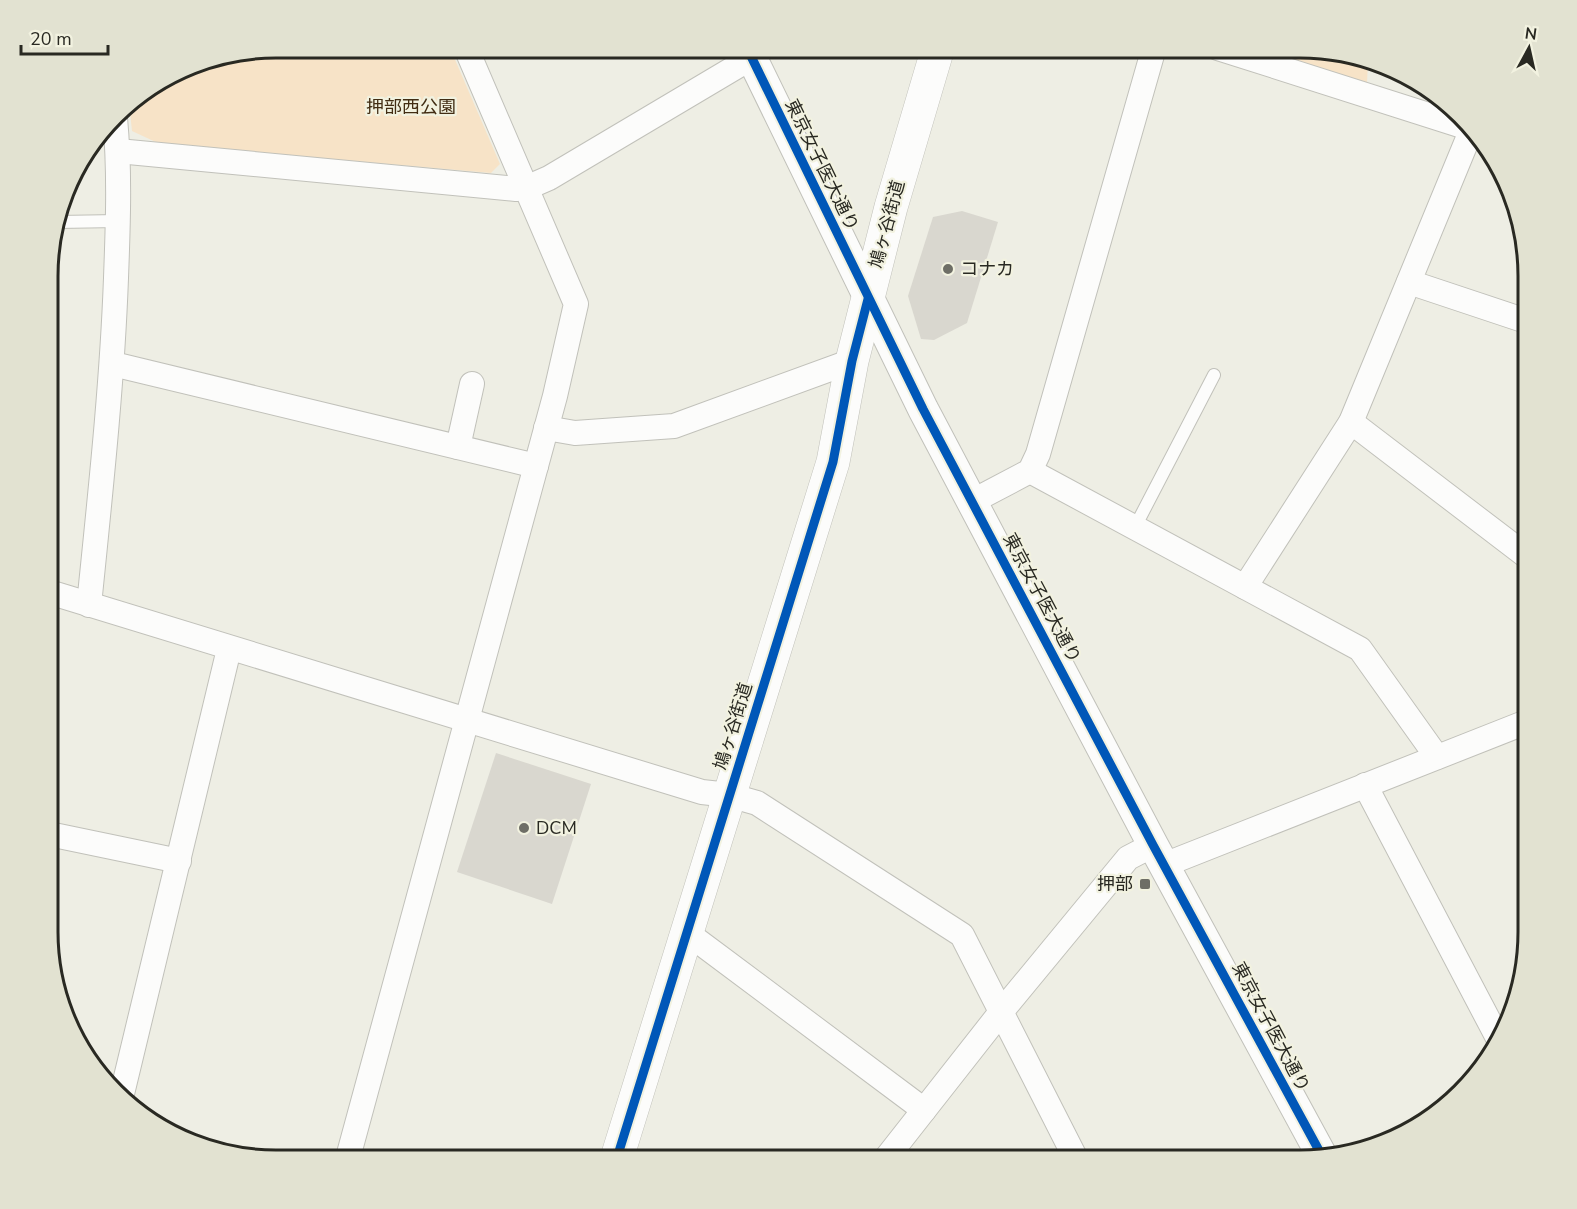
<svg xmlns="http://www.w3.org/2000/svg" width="1577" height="1209" font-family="'Nunito Sans','Noto Sans JP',sans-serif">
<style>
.green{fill:#f7e3c7}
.building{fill:#d9d7cf}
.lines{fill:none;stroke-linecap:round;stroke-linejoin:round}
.service-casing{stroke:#c1c1ba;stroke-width:14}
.minor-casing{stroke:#c1c1ba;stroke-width:26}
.tertiary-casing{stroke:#c1c1ba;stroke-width:32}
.secondary-casing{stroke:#c1c1ba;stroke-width:34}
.service{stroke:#fcfcfb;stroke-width:12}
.minor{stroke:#fcfcfb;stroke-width:24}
.tertiary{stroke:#fcfcfb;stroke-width:30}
.secondary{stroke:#fcfcfb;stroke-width:33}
.cycleway-casing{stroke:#f2f2e0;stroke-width:13}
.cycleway{stroke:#0057b8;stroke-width:9}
.poi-dot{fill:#6e6e66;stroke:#f2f2e0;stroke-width:2}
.labels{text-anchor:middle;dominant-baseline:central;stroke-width:4.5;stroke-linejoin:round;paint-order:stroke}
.park-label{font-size:18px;fill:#422d13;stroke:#f2f2e0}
.street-label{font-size:18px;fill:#292922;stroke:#f2f2e0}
.poi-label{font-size:18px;fill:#292922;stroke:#f2f2e0;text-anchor:start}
.rim{fill:none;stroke:#292922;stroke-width:3}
</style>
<rect width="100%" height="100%" fill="#eeeee4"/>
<!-- green -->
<g class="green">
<path d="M277 48H450L500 164 491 173 160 144 132 131 129 103 203 60Z"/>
<path d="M1254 48H1315L1368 61 1367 83Z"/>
</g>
<!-- building -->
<g class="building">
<path d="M962 211 998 222 967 323 934 340 921 339 908 296 933 217Z"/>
<path d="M496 753 591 784 552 904 457 872Z"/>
</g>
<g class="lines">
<!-- service casing -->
<g class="service-casing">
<g id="service">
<path d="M58 222 118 221"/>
<path d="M1134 529 1214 375"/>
</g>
</g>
<!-- minor casing -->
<g class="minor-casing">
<g id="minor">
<path d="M1218 48 1469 128"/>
<path d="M118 151 516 189 526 188 549 178 751 58"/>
<path d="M1409 282 1529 322"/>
<path d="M113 364 536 466"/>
<path d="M1351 422 1529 558"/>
<path d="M546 428 575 433 674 426 852 361"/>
<path d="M458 447 472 384"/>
<path d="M1030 471 1360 649 1437 757"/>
<path d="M973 501 1030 471 1038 454 1154 48"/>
<path d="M1245 587 1351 422 1471 131"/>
<path d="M49 592 702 792 729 795 757 803 962 935 1077 1161"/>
<path d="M89 605C100 496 112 387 116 278 118 225 120 171 115 118"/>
<path d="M1365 785 1499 1040"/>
<path d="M49 834 179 861"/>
<path d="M1164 865 1529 721"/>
<path d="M686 932 924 1110"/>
<path d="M121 1098 229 649"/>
<path d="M347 1161 555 396 576 304 466 48"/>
<path d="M884 1161 1001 1012 1128 858 1153 845"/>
</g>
</g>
<!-- tertiary casing -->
<g class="tertiary-casing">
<path id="tertiary" d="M747 48 923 409 1153 845 1322 1156"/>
</g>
<!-- secondary casing -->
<g class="secondary-casing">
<path id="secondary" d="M616 1161 833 462 852 361 891 207 938 48"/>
</g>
<!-- service -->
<use href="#service" class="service"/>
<!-- minor -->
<use href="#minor" class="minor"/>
<!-- tertiary -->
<use href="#tertiary" class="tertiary"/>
<!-- secondary -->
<use href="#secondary" class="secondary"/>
<!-- cycleway casing -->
<g class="cycleway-casing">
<g id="cycleway">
<path d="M747 48 923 409 1153 845 1322 1156"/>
<path d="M616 1161 833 462 852 361 868 299"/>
</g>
</g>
<!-- cycleway -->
<use href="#cycleway" class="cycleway"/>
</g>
<!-- markers -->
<g class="poi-dot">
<circle cx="948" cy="269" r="6"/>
<circle cx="524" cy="828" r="6"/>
<rect x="1139" y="878" width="12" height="12" rx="3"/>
</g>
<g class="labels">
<!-- park labels -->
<g class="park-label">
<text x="411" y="107">押部西公園</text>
</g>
<!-- street labels -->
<g class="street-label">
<text transform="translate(822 165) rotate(64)">東京女子医大通り</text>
<text transform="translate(887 224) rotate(-75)">鳩ヶ谷街道</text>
<text transform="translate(1042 598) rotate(62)">東京女子医大通り</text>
<text transform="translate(733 726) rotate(-73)">鳩ヶ谷街道</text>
<text transform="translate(1271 1027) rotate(62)">東京女子医大通り</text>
</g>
<!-- poi labels -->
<g class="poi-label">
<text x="960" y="269">コナカ</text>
<text x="536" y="828">DCM</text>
<text x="1133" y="884" text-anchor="end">押部</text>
</g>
</g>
<!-- crop -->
<path d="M0 0H1577V1209H0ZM276 58H1300A218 218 0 0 1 1518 276V932A218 218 0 0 1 1300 1150H276A218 218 0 0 1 58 932V276A218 218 0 0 1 276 58Z" fill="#e2e2d1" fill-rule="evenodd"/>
<path class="rim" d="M276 58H1300A218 218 0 0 1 1518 276V932A218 218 0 0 1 1300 1150H276A218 218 0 0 1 58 932V276A218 218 0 0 1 276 58Z"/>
<!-- north arrow -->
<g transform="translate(1529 48) rotate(8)" stroke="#f2f2e0" stroke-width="4.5" paint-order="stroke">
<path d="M0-4.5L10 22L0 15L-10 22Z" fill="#292922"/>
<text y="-9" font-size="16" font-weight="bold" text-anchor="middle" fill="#292922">N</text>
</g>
<!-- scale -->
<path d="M21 45v9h87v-9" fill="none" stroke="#292922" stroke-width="3"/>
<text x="30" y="45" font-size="18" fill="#292922" stroke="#f2f2e0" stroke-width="4.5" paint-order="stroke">20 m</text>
</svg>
